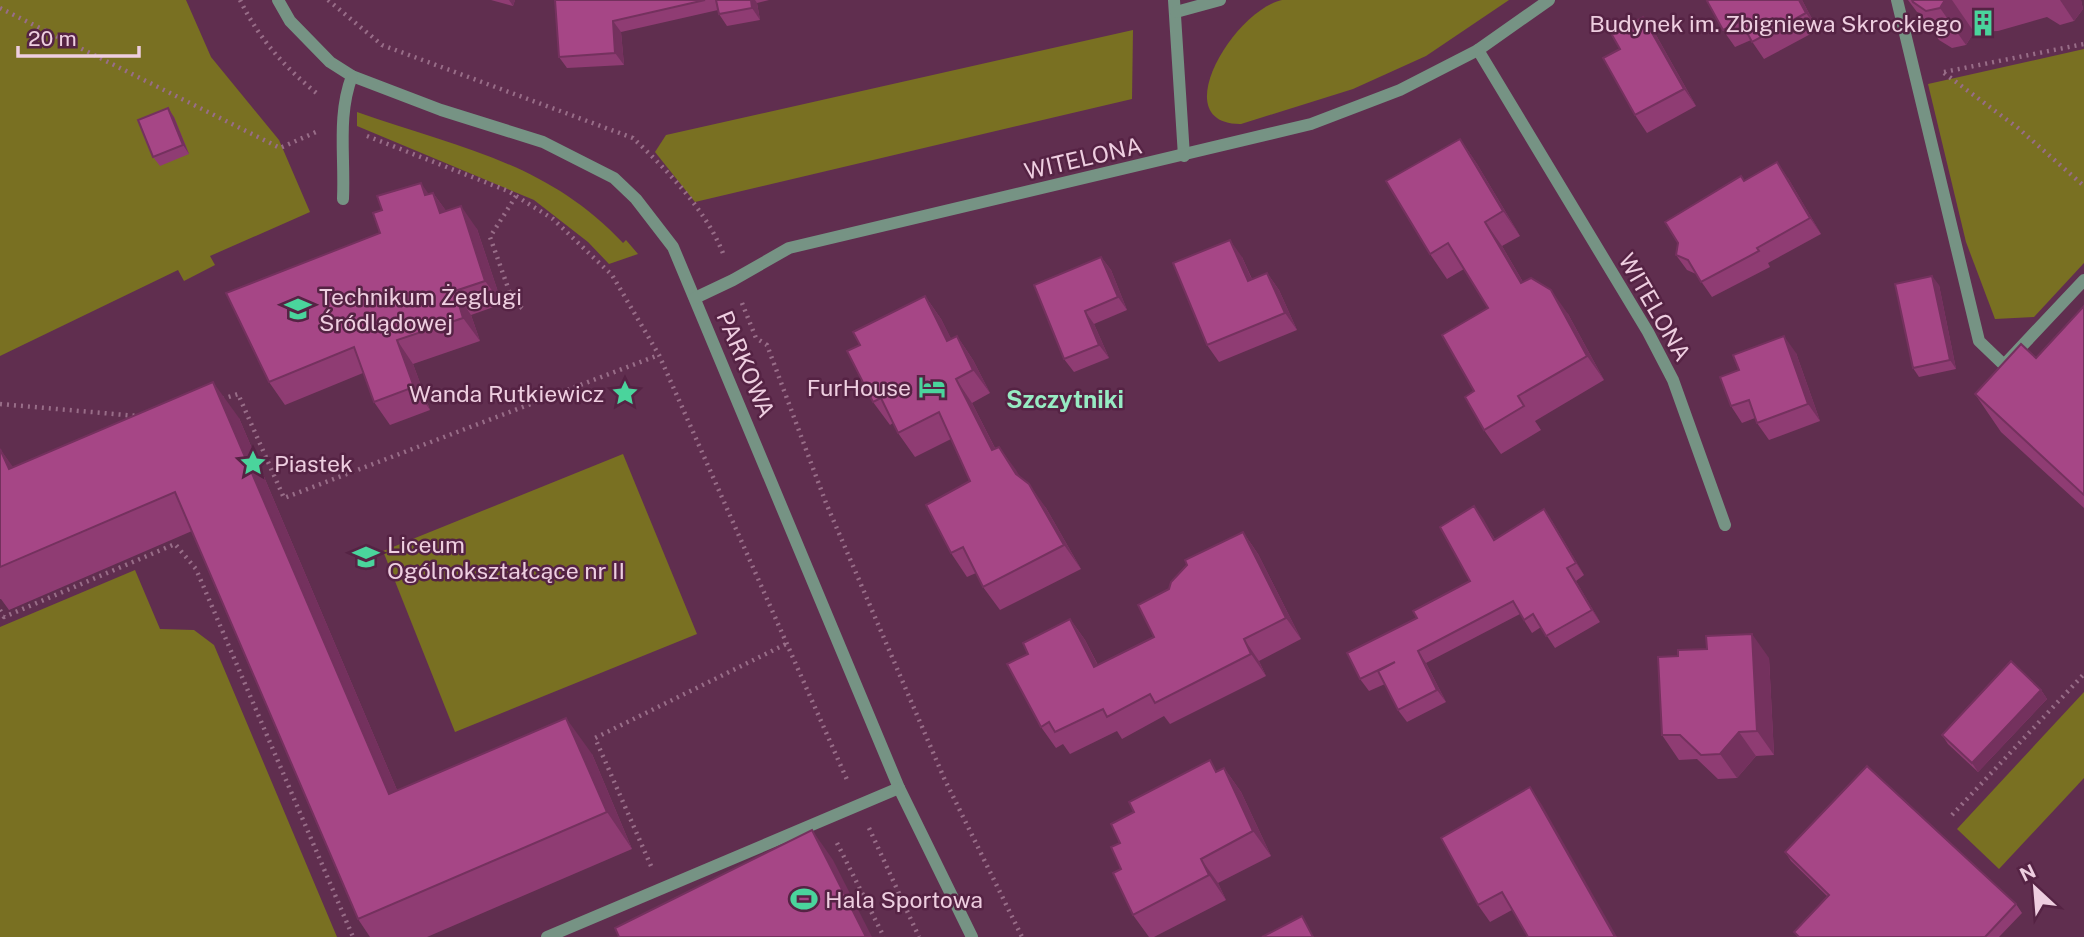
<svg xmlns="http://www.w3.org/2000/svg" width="2084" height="937" font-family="'Public Sans',sans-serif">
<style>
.green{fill:#797022}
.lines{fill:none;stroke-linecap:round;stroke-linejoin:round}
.path{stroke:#986d88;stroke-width:4.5;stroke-dasharray:2 5;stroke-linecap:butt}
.minor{stroke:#769384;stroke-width:12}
.wall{fill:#8f3c73}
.shaded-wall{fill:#74315e}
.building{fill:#a64686;stroke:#74315e;stroke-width:2}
.labels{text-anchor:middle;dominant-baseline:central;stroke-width:5;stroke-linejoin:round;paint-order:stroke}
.poi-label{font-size:23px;fill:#eecee0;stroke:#552344;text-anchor:start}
.street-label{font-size:23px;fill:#eecee0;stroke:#552344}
.neighbourhood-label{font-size:24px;font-weight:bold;fill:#97ebc3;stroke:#552344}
</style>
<rect width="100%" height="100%" fill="#602e4f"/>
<!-- green -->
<g class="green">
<path d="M0 0H186L211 57 279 140 310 212 210 256 215 265 184 281 178 270 0 356Z"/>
<path d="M1282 0H1509L1426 56 1353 89 1241 124C1165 125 1233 11 1282 0Z"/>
<path d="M1133 30 1132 99 695 202 655 152 666 135Z"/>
<path d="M2084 49V263L2034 317 1995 319 1966 242 1928 84Z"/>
<path d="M357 112C458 148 546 161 623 243L626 240 638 254 609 264 588 242 534 200 357 126Z"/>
<path d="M623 454 697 634 455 732 383 551Z"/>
<path d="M135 570 160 629 194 630 214 645 337 937H0V627Z"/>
<path d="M2084 692V778L1999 869 1957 829Z"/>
</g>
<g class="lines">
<!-- path -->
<g class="path">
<path d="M240 0C259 39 285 68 319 95"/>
<path d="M328 0 382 45 633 138C667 170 708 212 724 256"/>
<path d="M0 8 280 148 316 132"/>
<path d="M1944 72 2084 44"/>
<path d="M1944 73 2018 128 2084 186"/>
<path d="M367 136 508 191 553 219 612 275 659 355 848 782"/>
<path d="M516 196 490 237 512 299 525 311"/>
<path d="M742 303 756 338 767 345 826 503 944 778 1022 937"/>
<path d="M222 399 238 394 284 498 659 355"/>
<path d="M0 404 137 416"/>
<path d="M0 610 4 617 175 544 196 569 353 937"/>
<path d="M1952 815 2084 674"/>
<path d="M869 828 919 937"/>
<path d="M837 843 884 937"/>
<path d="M651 866 595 738 786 644"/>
</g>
<!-- minor -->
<g class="minor">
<path d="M278 0 290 21 330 62 352 76 441 110 543 142 614 178 636 199 673 247 899 788 972 937"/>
<path d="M1174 0 1184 156"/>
<path d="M1897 0 1979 341 2004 365 2084 280"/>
<path d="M1176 12 1220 0"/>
<path d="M1478 50 1648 332 1673 380 1725 525"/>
<path d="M343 199C345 156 337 116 352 76"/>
<path d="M695 298 733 280 789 248 1311 124 1400 90 1478 50 1549 0"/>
<path d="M547 937 899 788"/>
</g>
</g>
<!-- wall -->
<g class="wall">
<path d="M491 0H515L513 6Z"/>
<path d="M555 0H769L757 3 760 20 727 26 719 14 718 10 621 32 624 65 567 68 559 57Z"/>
<path d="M1709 0H1802L1818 30 1764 59 1751 40 1735 47 1723 30Z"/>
<path d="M1908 0H2081L2083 9 2074 21 2060 25 2047 17 1998 31 1974 32 1966 45 1952 48 1939 40 1920 13 1917 12Z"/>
<path d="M1656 35 1696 106 1647 133 1635 115Z"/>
<path d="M174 117 189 154 160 166 153 157Z"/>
<path d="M1460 139 1477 164 1520 236 1502 246 1523 282 1568 314 1604 380 1535 421 1541 430 1501 454 1484 430 1474 391 1488 308 1464 269 1447 279 1430 254Z"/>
<path d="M1788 178 1821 234 1768 263 1770 267 1712 297 1696 274 1687 270 1676 255 1744 181Z"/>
<path d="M433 193 446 211 477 229 502 304 471 315 480 341 413 364 430 410 390 425 374 402 363 373 285 405 269 382 380 233 429 194Z"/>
<path d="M1101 257 1111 270 1127 310 1094 324 1109 358 1074 372 1064 359Z"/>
<path d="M1242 257 1252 279 1267 273 1279 290 1297 330 1219 362 1207 345Z"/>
<path d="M1939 285 1956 369 1919 377 1913 368Z"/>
<path d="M925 296 941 319 951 339 957 336 973 360 990 393 972 403 995 448 999 447 1020 478 1046 508 1081 569 1000 610 983 587 976 573 967 577 951 553 970 481 951 439 915 457 898 433 893 423 890 425 873 402Z"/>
<path d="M2084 306V508L2001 432 1975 394 2036 358Z"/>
<path d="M1796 353 1820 421 1769 440 1757 423 1755 418 1742 423 1731 406Z"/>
<path d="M239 418 397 790 592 754 632 849 427 937H370L358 919 192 531 9 610 1 599H0V449L13 468Z"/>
<path d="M1474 506 1495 539 1552 521 1584 575 1576 581 1600 622 1555 648 1541 627 1532 633 1520 614 1426 663 1446 702 1407 722 1398 710 1385 684 1369 691 1360 679 1417 618 1470 581Z"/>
<path d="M1243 532 1258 554 1301 639 1259 661 1266 676 1170 724 1164 716 1122 739 1117 731 1070 754 1063 744 1056 748 1041 727 1028 654 1070 619 1085 640 1098 665 1154 637 1169 589Z"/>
<path d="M1769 658 1774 755 1756 756 1737 778 1718 779 1697 759 1679 760 1662 735Z"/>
<path d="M2041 690 2047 699 1978 772 1948 744 1942 735Z"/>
<path d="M1224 768 1241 792 1271 856 1218 883 1226 900 1154 937H1149L1133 915 1121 869 1218 771Z"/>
<path d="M1542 805 1512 910 1490 922 1478 905Z"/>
<path d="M1785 852 2016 904 2022 913 1999 937H1798L1794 932 1828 897 1791 861Z"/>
</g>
<!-- shaded-wall -->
<g class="shaded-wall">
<path d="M509 0H515L513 6Z"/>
<path d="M751 0H755L757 3 760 20 752 8Z"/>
<path d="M1799 0H1802L1818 30 1806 13Z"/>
<path d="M1945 0H1952L1974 32 1966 45 1940 8Z"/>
<path d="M2060 0H2081L2083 9 2074 21Z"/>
<path d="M1643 17 1656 35 1696 106 1684 89Z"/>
<path d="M613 21 621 32 624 65 615 53Z"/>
<path d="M168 108 174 117 189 154 183 145Z"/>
<path d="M1460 139 1477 164 1520 236 1503 211Z"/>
<path d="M1777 162 1788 178 1821 234 1810 218Z"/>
<path d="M421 183 437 206 425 195Z"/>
<path d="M433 193 450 216 440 213Z"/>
<path d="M461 206 477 229 502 304 485 281Z"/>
<path d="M1485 222 1502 246 1538 308 1521 283Z"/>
<path d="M1230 240 1242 257 1260 298 1248 281Z"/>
<path d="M1101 257 1111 270 1127 310 1118 297Z"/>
<path d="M1267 273 1279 290 1297 330 1285 313Z"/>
<path d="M1932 276 1939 285 1956 369 1950 360Z"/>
<path d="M1551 290 1568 314 1604 380 1587 356Z"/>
<path d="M455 291 471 315 480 341 463 318Z"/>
<path d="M925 296 941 319 964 364 947 341Z"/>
<path d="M1085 311 1094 324 1109 358 1099 345Z"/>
<path d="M957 336 973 360 990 393 973 370Z"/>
<path d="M1784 336 1796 353 1820 421 1808 404Z"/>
<path d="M397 340 413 364 430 410 414 387Z"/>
<path d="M956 379 972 403 1008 474 992 450Z"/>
<path d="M213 382 239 418 414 830 389 794Z"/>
<path d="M999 447 1016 470 1032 498 1016 474Z"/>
<path d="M0 449 26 485 9 469Z"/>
<path d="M1029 484 1046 508 1081 569 1064 545Z"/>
<path d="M1474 506 1483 518 1502 552 1494 540Z"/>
<path d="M1544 509 1552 521 1584 575 1576 563Z"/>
<path d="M1243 532 1258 554 1301 639 1286 618Z"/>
<path d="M1567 568 1576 581 1600 622 1592 610Z"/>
<path d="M1070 619 1085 640 1109 688 1094 667Z"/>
<path d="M1752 634 1769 658 1774 755 1757 731Z"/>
<path d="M1244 639 1259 661 1266 676 1251 654Z"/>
<path d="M1418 651 1426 663 1446 702 1437 690Z"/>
<path d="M2041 690 2047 699 1978 772 1972 763Z"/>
<path d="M566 718 592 754 632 849 607 812Z"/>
<path d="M1739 732 1756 756 1737 778 1720 754Z"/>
<path d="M1224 768 1241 792 1271 856 1253 831Z"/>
<path d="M1530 787 1542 805 1617 937H1615Z"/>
<path d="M812 830 833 860 872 937H866Z"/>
<path d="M1201 859 1218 883 1226 900 1209 875Z"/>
</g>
<!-- building -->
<g class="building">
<path d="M555 0H705L613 21 615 53 559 57Z"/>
<path d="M716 0H751L752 8 719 14Z"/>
<path d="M1709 0H1799L1806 13 1752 42 1741 21 1723 30 1707 1Z"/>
<path d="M1912 0H1945L1940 8 1926 11 1913 2Z"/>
<path d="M1643 17 1684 89 1635 115 1603 58 1620 49 1612 35Z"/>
<path d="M168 108 183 145 153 157 138 120Z"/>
<path d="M1460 139 1503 211 1485 222 1521 283 1531 278 1551 290 1587 356 1518 396 1524 406 1484 430 1465 397 1474 391 1442 335 1488 308 1448 243 1430 254 1386 181Z"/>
<path d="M1777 162 1810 218 1757 248 1759 251 1701 282 1688 260 1676 255 1678 243 1665 222 1741 176 1744 181Z"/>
<path d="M421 183 425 195 433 193 440 213 461 206 485 281 455 291 463 318 397 340 414 387 374 402 354 347 269 382 226 293 380 233 373 213 382 210 377 196Z"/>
<path d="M1230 240 1248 281 1267 273 1285 313 1207 345 1173 263Z"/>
<path d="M1101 257 1118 297 1085 311 1099 345 1064 359 1034 285Z"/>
<path d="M1932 276 1950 360 1913 368 1895 284Z"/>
<path d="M925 296 947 341 957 336 973 370 956 379 992 450 999 447 1016 474 1029 484 1064 545 983 587 963 547 951 553 926 505 970 481 939 412 898 433 881 398 873 402 847 351 860 345 853 332Z"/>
<path d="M2084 306V495L1975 394 2021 344 2036 358Z"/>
<path d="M1784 336 1808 404 1757 423 1749 400 1731 406 1720 377 1739 370 1733 355Z"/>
<path d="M213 382 389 794 566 718 607 812 358 919 175 492 0 567V449L9 469Z"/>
<path d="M1474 506 1494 540 1544 509 1576 563 1567 568 1592 610 1546 636 1533 614 1524 620 1513 601 1418 651 1437 690 1398 710 1378 671 1395 662 1360 679 1347 653 1417 618 1413 611 1470 581 1440 527Z"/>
<path d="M1243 532 1286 618 1244 639 1251 654 1155 703 1150 694 1107 717 1103 709 1055 732 1049 722 1041 727 1007 664 1028 654 1023 643 1070 619 1094 667 1154 637 1138 605 1169 589 1171 582 1187 565 1185 560Z"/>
<path d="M1752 634 1757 731 1739 732 1720 754 1701 755 1680 735H1662L1658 657 1678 656V650L1707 649 1706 636Z"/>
<path d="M2011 661 2041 690 1972 763 1942 735Z"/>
<path d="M1210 760 1216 772 1224 768 1253 831 1201 859 1209 875 1133 915 1113 873 1121 869 1111 847 1120 843 1111 824 1134 812 1129 802Z"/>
<path d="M1867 766 2016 904 1985 937H1799L1794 932 1829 895 1785 852Z"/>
<path d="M1530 787 1615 937H1528L1502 892 1478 905 1441 838Z"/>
<path d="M812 830 866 937H619L615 928Z"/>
<path d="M1302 916 1313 937H1262Z"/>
</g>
<!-- icons -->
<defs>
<g id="building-bare" transform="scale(2.1)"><path d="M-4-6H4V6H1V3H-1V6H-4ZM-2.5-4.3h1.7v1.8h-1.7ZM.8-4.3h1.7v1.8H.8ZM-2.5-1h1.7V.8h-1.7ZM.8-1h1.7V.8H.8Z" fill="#4ad49c" stroke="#552344" stroke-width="2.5" paint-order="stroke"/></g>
<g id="school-bare" transform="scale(2.1)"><path d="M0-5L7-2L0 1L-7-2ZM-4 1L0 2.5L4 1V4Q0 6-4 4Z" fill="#4ad49c" stroke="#552344" stroke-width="2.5" paint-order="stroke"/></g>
<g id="hotel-bare" transform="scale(2.1)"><path d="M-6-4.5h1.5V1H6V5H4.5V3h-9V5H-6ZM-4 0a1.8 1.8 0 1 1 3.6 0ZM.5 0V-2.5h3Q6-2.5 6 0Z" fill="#4ad49c" stroke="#552344" stroke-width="2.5" paint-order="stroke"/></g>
<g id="sight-bare" transform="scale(2.1)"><path d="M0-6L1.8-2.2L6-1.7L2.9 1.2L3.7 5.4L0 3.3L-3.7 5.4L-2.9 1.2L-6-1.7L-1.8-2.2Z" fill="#4ad49c" stroke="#552344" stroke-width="2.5" paint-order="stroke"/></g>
<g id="stadium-bare" transform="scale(2.1)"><path d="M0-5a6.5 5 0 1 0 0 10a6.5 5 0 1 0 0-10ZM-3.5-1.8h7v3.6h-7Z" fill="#4ad49c" stroke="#552344" stroke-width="2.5" paint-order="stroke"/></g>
</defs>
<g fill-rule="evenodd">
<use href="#building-bare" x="1983" y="23"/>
<use href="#school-bare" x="298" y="309"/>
<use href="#hotel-bare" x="932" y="387"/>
<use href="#sight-bare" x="625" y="393"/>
<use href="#sight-bare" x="253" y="463"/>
<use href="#school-bare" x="366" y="557"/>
<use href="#stadium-bare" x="804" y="899"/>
</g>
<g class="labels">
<!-- poi labels -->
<g class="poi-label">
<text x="1962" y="23" text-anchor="end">Budynek im. Zbigniewa Skrockiego</text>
<text x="319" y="296">Technikum Żeglugi<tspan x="319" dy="26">Śródlądowej</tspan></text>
<text x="911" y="387" text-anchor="end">FurHouse</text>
<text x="604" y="393" text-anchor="end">Wanda Rutkiewicz</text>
<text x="274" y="463">Piastek</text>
<text x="387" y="544">Liceum<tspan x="387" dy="26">Ogólnokształcące nr II</tspan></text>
<text x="825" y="899">Hala Sportowa</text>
</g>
<!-- street labels -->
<g class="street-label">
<text transform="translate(1083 158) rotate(-13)">WITELONA</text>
<text transform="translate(1655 307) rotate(60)">WITELONA</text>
<text transform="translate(746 364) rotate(67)">PARKOWA</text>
</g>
<!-- neighbourhood labels -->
<g class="neighbourhood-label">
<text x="1065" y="399">Szczytniki</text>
</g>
</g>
<!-- north arrow -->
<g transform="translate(2035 888) rotate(334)" stroke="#552344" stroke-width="5" paint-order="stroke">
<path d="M0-5L12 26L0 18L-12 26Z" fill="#eecee0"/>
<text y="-10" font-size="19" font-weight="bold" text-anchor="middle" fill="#eecee0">N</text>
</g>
<!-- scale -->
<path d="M18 46v10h121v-10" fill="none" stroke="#eecee0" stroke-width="3.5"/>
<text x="28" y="46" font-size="21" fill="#eecee0" stroke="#552344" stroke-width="5" paint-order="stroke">20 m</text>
</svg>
